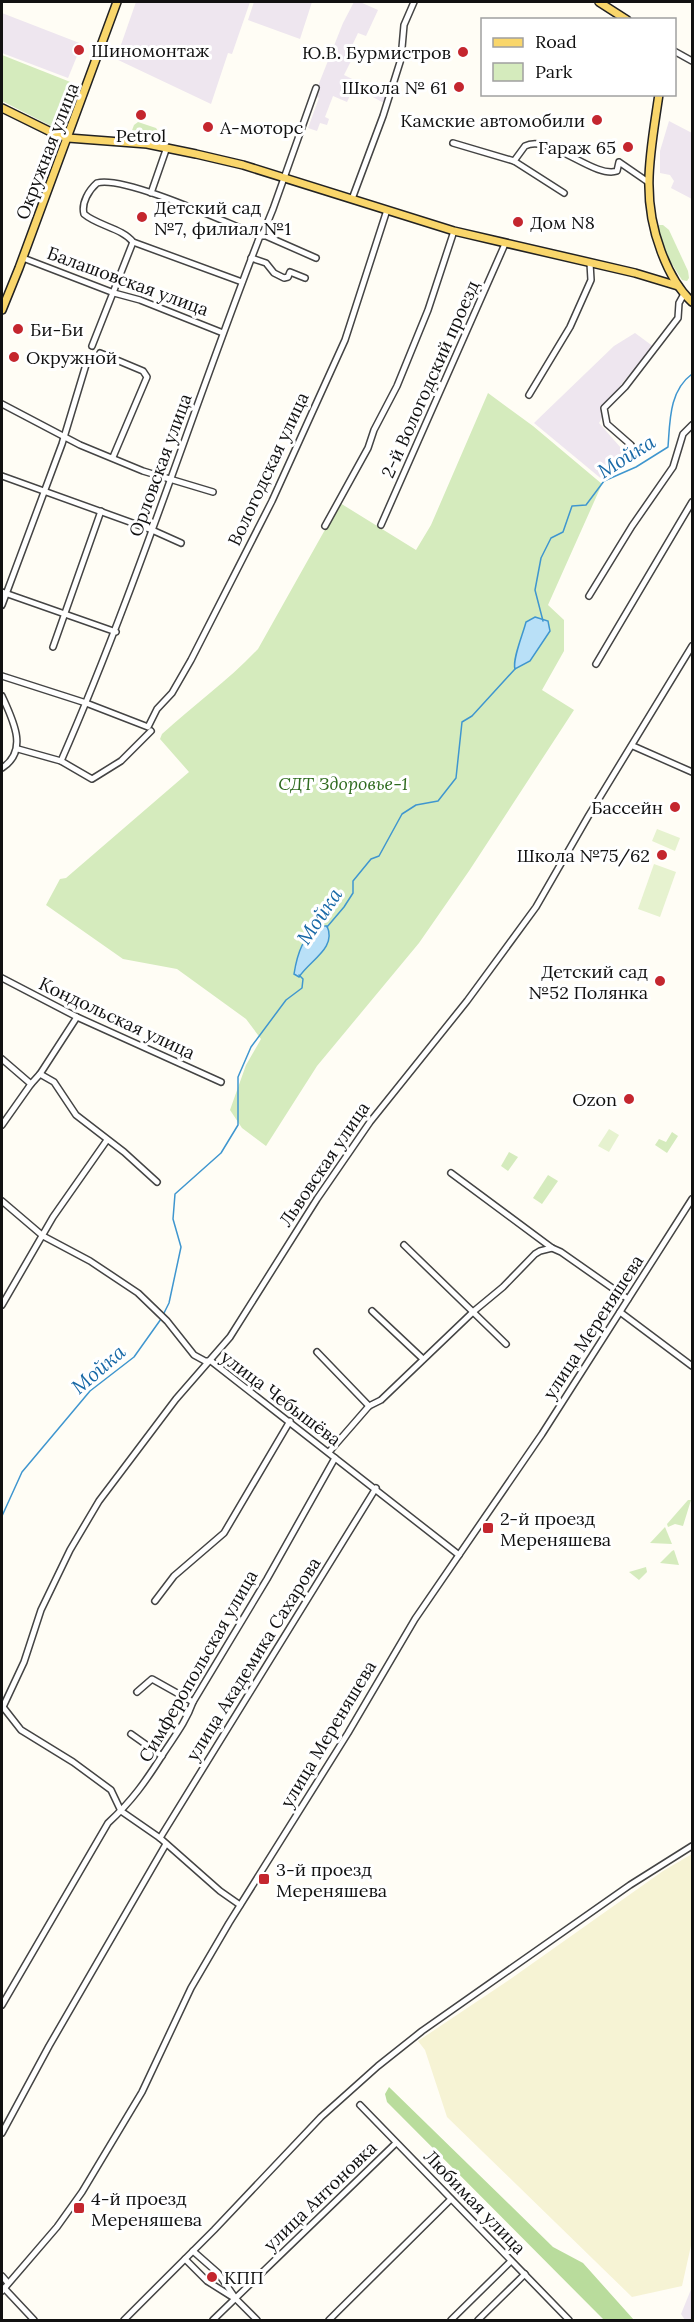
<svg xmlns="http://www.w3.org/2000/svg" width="694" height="2322" font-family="Lora,serif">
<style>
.industrial{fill:#eee6ef}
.farmland{fill:#f6f3d4}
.green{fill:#d5ebbd}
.forest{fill:#b9dc9c}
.pitch{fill:#e6f2cf}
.water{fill:#b9e0f7;stroke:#3f96cf;stroke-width:1.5}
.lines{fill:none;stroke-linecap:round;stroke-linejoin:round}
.stream{stroke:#3f96cf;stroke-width:1.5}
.minor-casing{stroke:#444;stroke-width:8}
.major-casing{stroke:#222;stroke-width:10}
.minor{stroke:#fff;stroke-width:5}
.major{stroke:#f9d66b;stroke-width:7}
.poi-dot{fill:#c4262e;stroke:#fff;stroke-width:2}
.labels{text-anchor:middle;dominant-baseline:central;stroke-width:6;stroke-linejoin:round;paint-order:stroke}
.poi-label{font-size:18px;fill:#111;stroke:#fff;text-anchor:start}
.street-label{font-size:18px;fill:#111;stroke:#fff}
.park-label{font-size:18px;font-style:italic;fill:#2f6b1f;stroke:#fff}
.water-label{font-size:20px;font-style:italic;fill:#1768a6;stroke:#fff}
</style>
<rect width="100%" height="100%" fill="#fffdf5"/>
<!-- industrial -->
<g class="industrial">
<path d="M136 2H250L232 54 228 53 211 104 116 59Z"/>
<path d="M254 2H312L300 39 248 20Z"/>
<path d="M354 2H360L378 10 366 36 358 33 350 50 355 53 344 75 387 96 384 103 354 87 347 102 333 96 325 117 329 119 327 125 320 123 317 131 308 128 319 98 314 96 343 23Z"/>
<path d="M2 13 82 44 68 78 2 53Z"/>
<path d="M669 121 692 133V199L671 188 674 181 670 175 660 173V151Z"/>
<path d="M635 333 654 347 623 382 599 423 628 456 604 481 534 423 614 346Z"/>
<path d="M692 2287V2320H685L681 2314Z"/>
</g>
<!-- farmland -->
<path class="farmland" d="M692 1854V2241L682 2286 632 2297 447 2117 425 2050 418 2041 509 1980 663 1871Z"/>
<!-- green -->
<g class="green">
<path d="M2 55 78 85 62 126 55 128 2 101Z"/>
<path d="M138 122 156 128 158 131 157 136 131 133 134 125Z"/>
<path d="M659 225H663L669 230 688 271 689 278 687 281 682 280 665 253 657 228Z"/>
<path d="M488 393 533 426 602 484 548 605 564 620V651L542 690 574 710 469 871 419 943 317 1066 266 1146 242 1128 230 1110 246 1065 261 1039 246 1019 177 969 123 959 46 905 60 879 66 878 189 772 160 739 162 734C193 706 230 679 258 649L340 503 416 550 431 525Z"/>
<path d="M672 1132 678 1136 667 1153 655 1145 659 1139 666 1142Z"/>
<path d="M509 1152 518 1157 508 1171 501 1166Z"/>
<path d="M548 1175 558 1181 542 1204 533 1198Z"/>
<path d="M688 1500H691L683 1526 675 1524 668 1527 667 1524Z"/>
<path d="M665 1527 672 1544 650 1543Z"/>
<path d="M674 1550 679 1565 660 1563 672 1551Z"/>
<path d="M646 1567 647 1572 639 1580 629 1572Z"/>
</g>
<!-- forest -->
<path class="forest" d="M389 2087 553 2247 583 2263 634 2320H604L387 2102 385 2094Z"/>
<!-- pitch -->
<g class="pitch">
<path d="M657 829 680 838 675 851 652 841Z"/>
<path d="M654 864 676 872 660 917 638 909Z"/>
<path d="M609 1129 619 1135 609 1152 598 1146Z"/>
</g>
<!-- water -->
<g class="water">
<path d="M535 617 548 621 550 631 530 661 515 669C512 660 523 634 526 622Z"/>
<path d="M322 926H327C337 948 310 960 299 977L294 974C297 955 303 933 322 926Z"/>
</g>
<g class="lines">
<!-- stream -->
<g class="stream">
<path d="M692 90V91"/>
<path d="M543 621 535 590 541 558 551 538 563 532 572 506 586 505 604 481 636 467 668 447C670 421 669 391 692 374"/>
<path d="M327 927 344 907 353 893V881L371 859 379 856 402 814 416 805 438 801 456 778 462 722 472 716 515 669"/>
<path d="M163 1315 169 1303 181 1247 173 1219 175 1194 221 1153 238 1125V1077L251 1047 286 1000 302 988 303 979 299 975"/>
<path d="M2 1516 22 1472 90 1391 134 1357 161 1319"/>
</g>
<!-- minor casing -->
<g class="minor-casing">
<g id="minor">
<path d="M674 51 692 61"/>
<path d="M453 143 514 161 564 193"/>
<path d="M514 161 525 146C549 133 594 179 617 171L619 162 648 182"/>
<path d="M151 193 167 147"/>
<path d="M352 199 383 116 401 59 404 25 414 2"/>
<path d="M23 258 114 293 140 300 223 333"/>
<path d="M251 258 266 263 274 273 284 278 288 277 290 272 305 278"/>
<path d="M242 282 133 242C122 228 98 226 84 214 81 203 89 190 97 183 124 175 229 224 260 236H266L316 258"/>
<path d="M92 346 133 242"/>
<path d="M100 353 143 371 147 377 113 457"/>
<path d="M529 395 570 327 591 280 590 263"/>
<path d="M2 404 80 445 143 471 213 492"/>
<path d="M631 445 607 424 604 408 625 387 678 318 679 303 684 294"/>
<path d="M2 476 152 530 181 543"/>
<path d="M381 525 505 244"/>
<path d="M325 526 368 448 374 430 397 386 428 310 454 231"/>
<path d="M2 592 116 632"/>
<path d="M589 596 632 526 673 467 683 434 692 425"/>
<path d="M2 605 62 444 88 358"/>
<path d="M53 647 101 511"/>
<path d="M596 664 692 502"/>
<path d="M2 676 86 703 148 727 157 709 172 693 191 660 272 501 345 340 387 210"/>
<path d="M2 696C13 720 29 751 2 768"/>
<path d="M633 746 692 772"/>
<path d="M18 749 61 761 92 779 121 761 151 731"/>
<path d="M61 761C136 590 192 411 260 236L264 231 273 209 316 88"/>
<path d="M2 978 77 1017 221 1082"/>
<path d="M2 1059 31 1084 40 1074 54 1082 76 1115 124 1152 157 1182"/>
<path d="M40 1074 77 1017"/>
<path d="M2 1125 31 1084"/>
<path d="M451 1173 552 1248 561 1252 628 1299"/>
<path d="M2 1201 43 1236 90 1261 138 1293 167 1321 194 1355 205 1361H211L459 1555"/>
<path d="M404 1245 506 1344"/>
<path d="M2 1305 53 1217 107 1140"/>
<path d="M372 1311 423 1359"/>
<path d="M620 1312 692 1366"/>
<path d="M317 1352 369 1406"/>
<path d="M329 1452 369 1406 381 1400 474 1311 503 1287 535 1254 540 1251 552 1248"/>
<path d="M155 1601 174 1576 224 1533 290 1421"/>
<path d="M137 1692 152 1679 193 1702"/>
<path d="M3 1707 21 1730 73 1762 111 1790 121 1811 160 1838 220 1891 240 1905"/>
<path d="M2 1709 24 1662 41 1610 70 1550 99 1501 176 1399 230 1337 317 1199 370 1122 467 1001 536 907 589 815 692 646"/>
<path d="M131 1734 162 1756"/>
<path d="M160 1838 376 1488"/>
<path d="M2 2005 108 1823C132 1801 146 1781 163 1754 174 1737 186 1722 193 1702L267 1579 335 1458"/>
<path d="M360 2105 569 2320"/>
<path d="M2 2133 49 2046 166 1844"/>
<path d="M193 2251 218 2273 236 2299 257 2320"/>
<path d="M185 2259 207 2281 234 2298"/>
<path d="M2 2276 8 2283"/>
<path d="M4 2288 34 2320"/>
<path d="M2 2291 57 2227 82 2192 142 2092 191 1988 229 1923 348 1733 415 1619 542 1434 692 1199"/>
<path d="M124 2320 214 2230 321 2117 378 2066 422 2031 630 1885 692 1846"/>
<path d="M213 2320 396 2143"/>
<path d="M329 2320 451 2199"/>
<path d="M451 2320 511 2261"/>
<path d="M478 2320 525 2274"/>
</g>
</g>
<!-- major casing -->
<g class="major-casing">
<g id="major">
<path d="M599 2 627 20"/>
<path d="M659 94C651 150 640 196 661 251 668 270 677 288 692 302"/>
<path d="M2 108 55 134 68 138 147 144 196 154 243 165 454 231 635 273 678 286"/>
<path d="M2 310 19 268 117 2"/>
</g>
</g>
<!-- minor -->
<use href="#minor" class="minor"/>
<!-- major -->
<use href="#major" class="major"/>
</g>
<!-- markers -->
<g class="poi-dot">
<circle cx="79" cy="50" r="6"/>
<circle cx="463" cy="52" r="6"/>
<circle cx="459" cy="87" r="6"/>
<circle cx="141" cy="115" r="6"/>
<circle cx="597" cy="120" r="6"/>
<circle cx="208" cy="127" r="6"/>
<circle cx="628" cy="147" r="6"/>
<circle cx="142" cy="217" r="6"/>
<circle cx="518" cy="222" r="6"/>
<circle cx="18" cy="329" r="6"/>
<circle cx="14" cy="357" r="6"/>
<circle cx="675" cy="807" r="6"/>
<circle cx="662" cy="855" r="6"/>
<circle cx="660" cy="981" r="6"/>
<circle cx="629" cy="1099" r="6"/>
<rect x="482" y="1522" width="12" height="12" rx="3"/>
<rect x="258" y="1873" width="12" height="12" rx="3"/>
<rect x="73" y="2202" width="12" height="12" rx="3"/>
<circle cx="212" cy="2277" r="6"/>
</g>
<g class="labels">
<!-- poi labels -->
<g class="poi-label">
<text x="91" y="50">Шиномонтаж</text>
<text x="451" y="52" text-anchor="end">Ю.В. Бурмистров</text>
<text x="447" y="87" text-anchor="end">Школа № 61</text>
<text x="585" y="120" text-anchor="end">Камские автомобили</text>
<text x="220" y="127">А-моторс</text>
<text x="141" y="135" text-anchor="middle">Petrol</text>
<text x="616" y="147" text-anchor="end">Гараж 65</text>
<text x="154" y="207">Детский сад<tspan x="154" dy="21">№7, филиал №1</tspan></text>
<text x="530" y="222">Дом N8</text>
<text x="30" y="329">Би-Би</text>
<text x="26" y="357">Окружной</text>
<text x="663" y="807" text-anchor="end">Бассейн</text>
<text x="650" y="855" text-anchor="end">Школа №75/62</text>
<text x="648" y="971" text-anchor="end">Детский сад<tspan x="648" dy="21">№52 Полянка</tspan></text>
<text x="617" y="1099" text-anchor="end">Ozon</text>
<text x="500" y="1518">2-й проезд<tspan x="500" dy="21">Мереняшева</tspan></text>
<text x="276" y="1869">3-й проезд<tspan x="276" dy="21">Мереняшева</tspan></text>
<text x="91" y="2198">4-й проезд<tspan x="91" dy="21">Мереняшева</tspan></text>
<text x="224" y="2277">КПП</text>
</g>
<!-- street labels -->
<g class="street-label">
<text transform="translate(47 151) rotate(-69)">Окружная улица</text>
<text transform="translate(128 281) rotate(20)">Балашовская улица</text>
<text transform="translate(430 379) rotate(-66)">2-й Вологодский проезд</text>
<text transform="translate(160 465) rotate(-70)">Орловская улица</text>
<text transform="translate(268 469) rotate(-65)">Вологодская улица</text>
<text transform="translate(117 1018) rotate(25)">Кондольская улица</text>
<text transform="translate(324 1164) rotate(-56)">Львовская улица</text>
<text transform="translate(593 1327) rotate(-57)">улица Мереняшева</text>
<text transform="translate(281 1398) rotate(37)">улица Чебышёва</text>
<text transform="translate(253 1659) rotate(-58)">улица Академика Сахарова</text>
<text transform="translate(198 1666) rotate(-60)">Симферопольская улица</text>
<text transform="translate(328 1734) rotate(-59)">улица Мереняшева</text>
<text transform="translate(320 2196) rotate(-44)">улица Антоновка</text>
<text transform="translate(475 2202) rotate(46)">Любимая улица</text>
</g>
<!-- park labels -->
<g class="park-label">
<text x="343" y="783">СДТ Здоровье-1</text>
</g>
<!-- water labels -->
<g class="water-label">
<text transform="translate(626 456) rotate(-32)">Мойка</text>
<text transform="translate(319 916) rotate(-56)">Мойка</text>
<text transform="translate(98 1369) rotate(-41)">Мойка</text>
</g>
</g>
<!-- border -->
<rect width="694" height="2322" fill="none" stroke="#111111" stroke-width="6"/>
<!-- legend -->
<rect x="481" y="18" width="195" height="78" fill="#ffffff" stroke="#a0a0a0" stroke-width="1.5"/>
<rect x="493" y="38" width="30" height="9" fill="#f9d66b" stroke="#a0a0a0" stroke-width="1.5"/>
<text x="535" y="48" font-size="18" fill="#111111">Road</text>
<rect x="493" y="63" width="30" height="18" fill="#d5ebbd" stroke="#a0a0a0" stroke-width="1.5"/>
<text x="535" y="78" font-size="18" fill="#111111">Park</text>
</svg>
